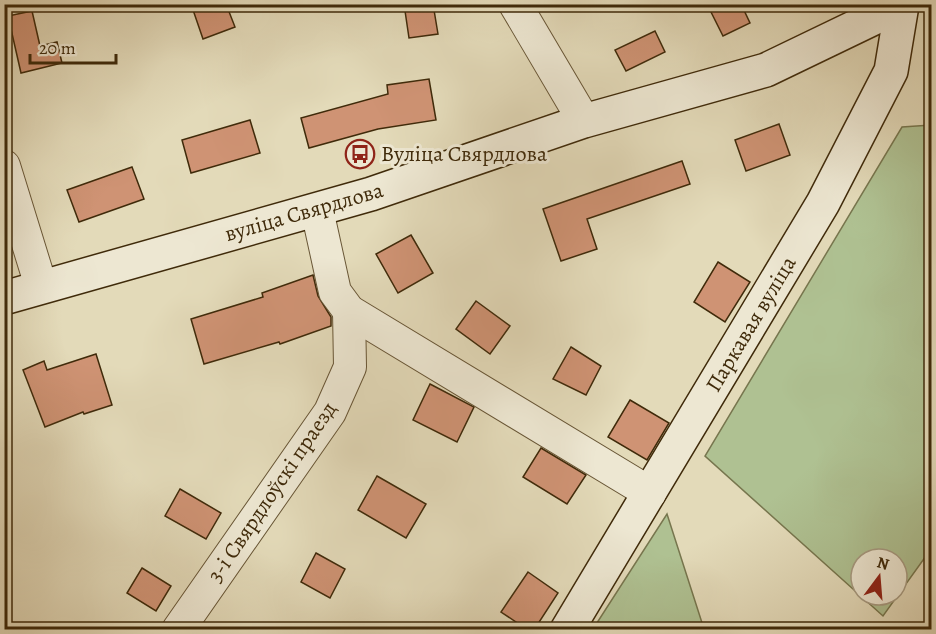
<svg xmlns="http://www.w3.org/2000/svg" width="936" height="634" font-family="Alegreya,serif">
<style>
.green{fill:#afc192;stroke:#77764e;stroke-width:1.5;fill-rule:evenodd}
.building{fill:#cf9374;stroke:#3f2a0a;stroke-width:1.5}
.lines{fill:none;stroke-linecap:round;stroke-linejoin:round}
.street-casing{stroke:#685636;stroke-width:34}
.secondary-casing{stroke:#3f2a0a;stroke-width:36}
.street{stroke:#ede7d2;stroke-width:32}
.secondary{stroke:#ede7d2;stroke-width:33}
.labels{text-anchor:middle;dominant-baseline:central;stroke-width:6;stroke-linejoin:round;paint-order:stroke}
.poi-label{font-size:22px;fill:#3f2a0a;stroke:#ede7d2;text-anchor:start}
.street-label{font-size:22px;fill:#3f2a0a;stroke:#ede7d2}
</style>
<rect width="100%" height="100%" fill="#e3dab9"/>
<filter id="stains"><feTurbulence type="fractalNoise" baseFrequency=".00333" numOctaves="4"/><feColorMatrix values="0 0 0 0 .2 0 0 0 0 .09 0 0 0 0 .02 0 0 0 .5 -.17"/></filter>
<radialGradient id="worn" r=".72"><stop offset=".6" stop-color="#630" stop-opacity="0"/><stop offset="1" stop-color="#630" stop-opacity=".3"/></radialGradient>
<!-- green -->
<g class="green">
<path d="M931 125V549L883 616 705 456 902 127ZM861 559H897V595H861Z"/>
<path d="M667 514 704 629H593Z"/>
</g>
<!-- building -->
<g class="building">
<path d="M191 4H226L235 27 203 39Z"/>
<path d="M404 4H433L438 34 409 38Z"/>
<path d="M707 4H741L750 23 723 36Z"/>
<path d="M32 11 40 46 57 42 62 63 21 73 8 16Z"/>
<path d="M655 31 665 52 626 71 615 50Z"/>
<path d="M429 79 436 120 378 129 309 148 301 118 388 94 387 85Z"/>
<path d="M250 120 260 153 191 173 182 140Z"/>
<path d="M779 124 790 155 746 171 735 140Z"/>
<path d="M682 161 690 184 587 219 597 249 561 261 543 209Z"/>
<path d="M132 167 144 199 79 222 67 190Z"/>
<path d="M411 235 433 273 398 293 376 254Z"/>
<path d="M718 262 750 282 725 322 694 302Z"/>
<path d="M313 275 318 296 331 317V326L280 344 279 342 204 364 191 319 263 297 262 293Z"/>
<path d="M476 301 510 326 490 354 456 329Z"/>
<path d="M571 347 601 366 586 395 553 379Z"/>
<path d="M96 354 112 405 84 414 83 412 45 427 23 370 44 361 47 370Z"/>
<path d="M430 384 474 407 457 442 413 420Z"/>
<path d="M630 400 669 423 647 460 608 437Z"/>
<path d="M541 448 586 475 567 504 523 477Z"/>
<path d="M377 476 426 504 406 538 358 510Z"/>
<path d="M180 489 221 513 206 539 165 516Z"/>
<path d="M316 553 345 569 330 598 301 582Z"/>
<path d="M142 568 171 586 156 611 127 593Z"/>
<path d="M528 572 558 593 534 630H528L501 612Z"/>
</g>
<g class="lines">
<!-- street casing -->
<g class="street-casing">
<g id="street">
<path d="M515 4 584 121"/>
<path d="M4 166 41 286"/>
<path d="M317 210 335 292 349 311 650 493"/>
<path d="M178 630 330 412 350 367 349 311"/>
</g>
</g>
<!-- secondary casing -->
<g class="secondary-casing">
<g id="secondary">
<path d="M4 298 371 194 584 121 766 70 903 4"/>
<path d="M567 630 823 203 891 71 902 5"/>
</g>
</g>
<!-- street -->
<use href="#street" class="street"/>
<!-- secondary -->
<use href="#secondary" class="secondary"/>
</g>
<!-- icons -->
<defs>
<g id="bus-ring" transform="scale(1.5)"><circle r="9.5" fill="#ede7d2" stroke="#8f2418" stroke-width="1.5"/><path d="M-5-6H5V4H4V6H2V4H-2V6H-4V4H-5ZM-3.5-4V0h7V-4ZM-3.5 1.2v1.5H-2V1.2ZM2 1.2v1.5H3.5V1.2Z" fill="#8f2418"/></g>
</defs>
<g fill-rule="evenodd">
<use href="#bus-ring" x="360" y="154"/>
</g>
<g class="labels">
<!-- poi labels -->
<g class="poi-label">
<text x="381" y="154">Вуліца Свярдлова</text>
</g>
<!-- street labels -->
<g class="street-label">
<text transform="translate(304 212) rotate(-16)">вуліца Свярдлова</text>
<text transform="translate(751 324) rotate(-59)">Паркавая вуліца</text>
<text transform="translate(272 492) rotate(-56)">3-і Свярдлоўскі праезд</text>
</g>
</g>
<!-- margin -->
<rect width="936" height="634" fill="none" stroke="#e3dab9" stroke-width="24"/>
<rect x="6" y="6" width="924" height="622" fill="none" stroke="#3f2a0a" stroke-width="3"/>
<rect x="12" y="12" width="912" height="610" fill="none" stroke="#3f2a0a" stroke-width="1.5"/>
<!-- north arrow -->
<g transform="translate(879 577) rotate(16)"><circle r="28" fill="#ede7d2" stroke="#a79b82" stroke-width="1.5"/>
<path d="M0-4.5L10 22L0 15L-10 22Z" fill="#8f2418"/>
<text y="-9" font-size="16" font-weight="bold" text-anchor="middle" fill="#3f2a0a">N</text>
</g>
<!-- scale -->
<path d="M30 54v9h86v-9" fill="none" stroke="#3f2a0a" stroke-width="3"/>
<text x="39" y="54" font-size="18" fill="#3f2a0a" stroke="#ede7d2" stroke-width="4.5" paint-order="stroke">20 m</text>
<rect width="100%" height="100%" filter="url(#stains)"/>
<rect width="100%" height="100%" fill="url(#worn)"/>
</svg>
